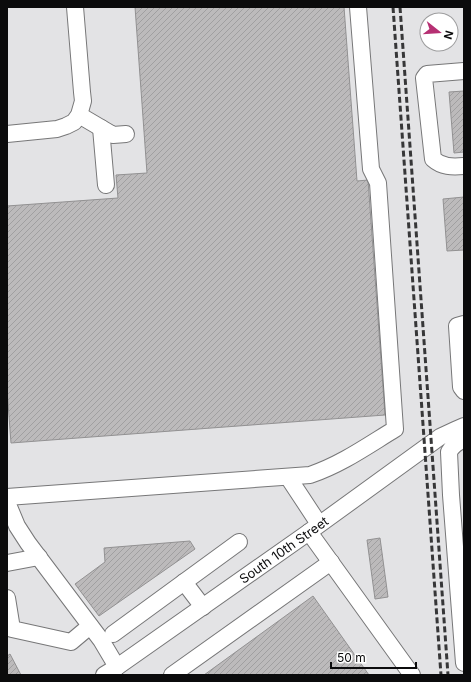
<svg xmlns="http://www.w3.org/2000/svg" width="471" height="682" font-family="Inter,sans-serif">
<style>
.building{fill:url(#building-hatch);stroke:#929192}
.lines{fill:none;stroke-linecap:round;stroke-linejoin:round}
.minor-casing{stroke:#777778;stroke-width:18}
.minor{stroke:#fff;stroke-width:16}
.rail{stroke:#373738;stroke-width:3;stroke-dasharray:6 3;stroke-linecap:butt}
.labels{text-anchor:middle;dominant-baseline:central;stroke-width:3;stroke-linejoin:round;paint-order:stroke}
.street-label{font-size:13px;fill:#0b0b0c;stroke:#fff}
</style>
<defs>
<pattern id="building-hatch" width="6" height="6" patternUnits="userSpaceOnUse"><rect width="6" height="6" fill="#bcbabb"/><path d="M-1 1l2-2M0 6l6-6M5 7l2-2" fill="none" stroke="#a09fa0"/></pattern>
</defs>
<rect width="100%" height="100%" fill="#e3e3e5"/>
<!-- building -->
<g class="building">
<path d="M135 7H344L357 181 368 180 385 415 11 443 7 390V206L118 198 116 175 147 173Z"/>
<path d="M464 91V152L454 153 449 92Z"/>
<path d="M464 197V250L447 251 443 199Z"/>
<path d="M380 538 388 597 375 599 367 540Z"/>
<path d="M190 541 195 549 99 616 75 584 105 562 104 548Z"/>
<path d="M313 596 369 675H204Z"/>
<path d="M10 654 21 675H7V656Z"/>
</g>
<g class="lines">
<!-- minor casing -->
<g class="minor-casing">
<g id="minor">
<path d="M464 71 427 74 424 78 433 159C442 167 452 167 464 166"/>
<path d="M79 115 113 135 126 134"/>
<path d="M101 128 106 185"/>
<path d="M7 134 57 129 66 126 74 122 79 115 83 101 82 92 75 7"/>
<path d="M464 324 457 326 461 387 464 391"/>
<path d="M464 439C457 443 453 445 449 452L451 495 464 663"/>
<path d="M288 477 319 524"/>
<path d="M7 497 310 475C342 464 367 446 395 429L378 183 371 169 358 7"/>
<path d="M7 502 17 526 28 543 101 640 117 667"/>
<path d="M309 532 412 675"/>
<path d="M7 563 39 557"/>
<path d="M184 582 203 607"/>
<path d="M7 598 12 629 71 642 90 626"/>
<path d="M113 634 239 542"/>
<path id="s1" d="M104 675 117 667 309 532 440 437 455 430 464 426"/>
<path d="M172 675 331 562"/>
</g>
</g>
<!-- minor -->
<use href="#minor" class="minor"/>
<!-- rail -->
<g class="rail">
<path d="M393 7 441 675"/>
<path d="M400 7 448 675"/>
</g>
</g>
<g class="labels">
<!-- street labels -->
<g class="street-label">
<text stroke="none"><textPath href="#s1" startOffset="219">South 10th Street</textPath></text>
</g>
</g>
<!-- border -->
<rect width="471" height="682" fill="none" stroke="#0b0b0c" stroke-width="16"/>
<!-- north arrow -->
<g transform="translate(439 32) rotate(107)"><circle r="19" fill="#ffffff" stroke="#9d9d9e"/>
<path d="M0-3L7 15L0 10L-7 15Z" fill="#b63073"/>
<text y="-6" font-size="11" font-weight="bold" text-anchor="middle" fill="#0b0b0c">N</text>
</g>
<!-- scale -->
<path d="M331 662v6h85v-6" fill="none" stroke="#0b0b0c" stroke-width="2"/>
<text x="337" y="662" font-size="12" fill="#0b0b0c" stroke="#ffffff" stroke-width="3" paint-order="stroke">50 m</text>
</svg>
